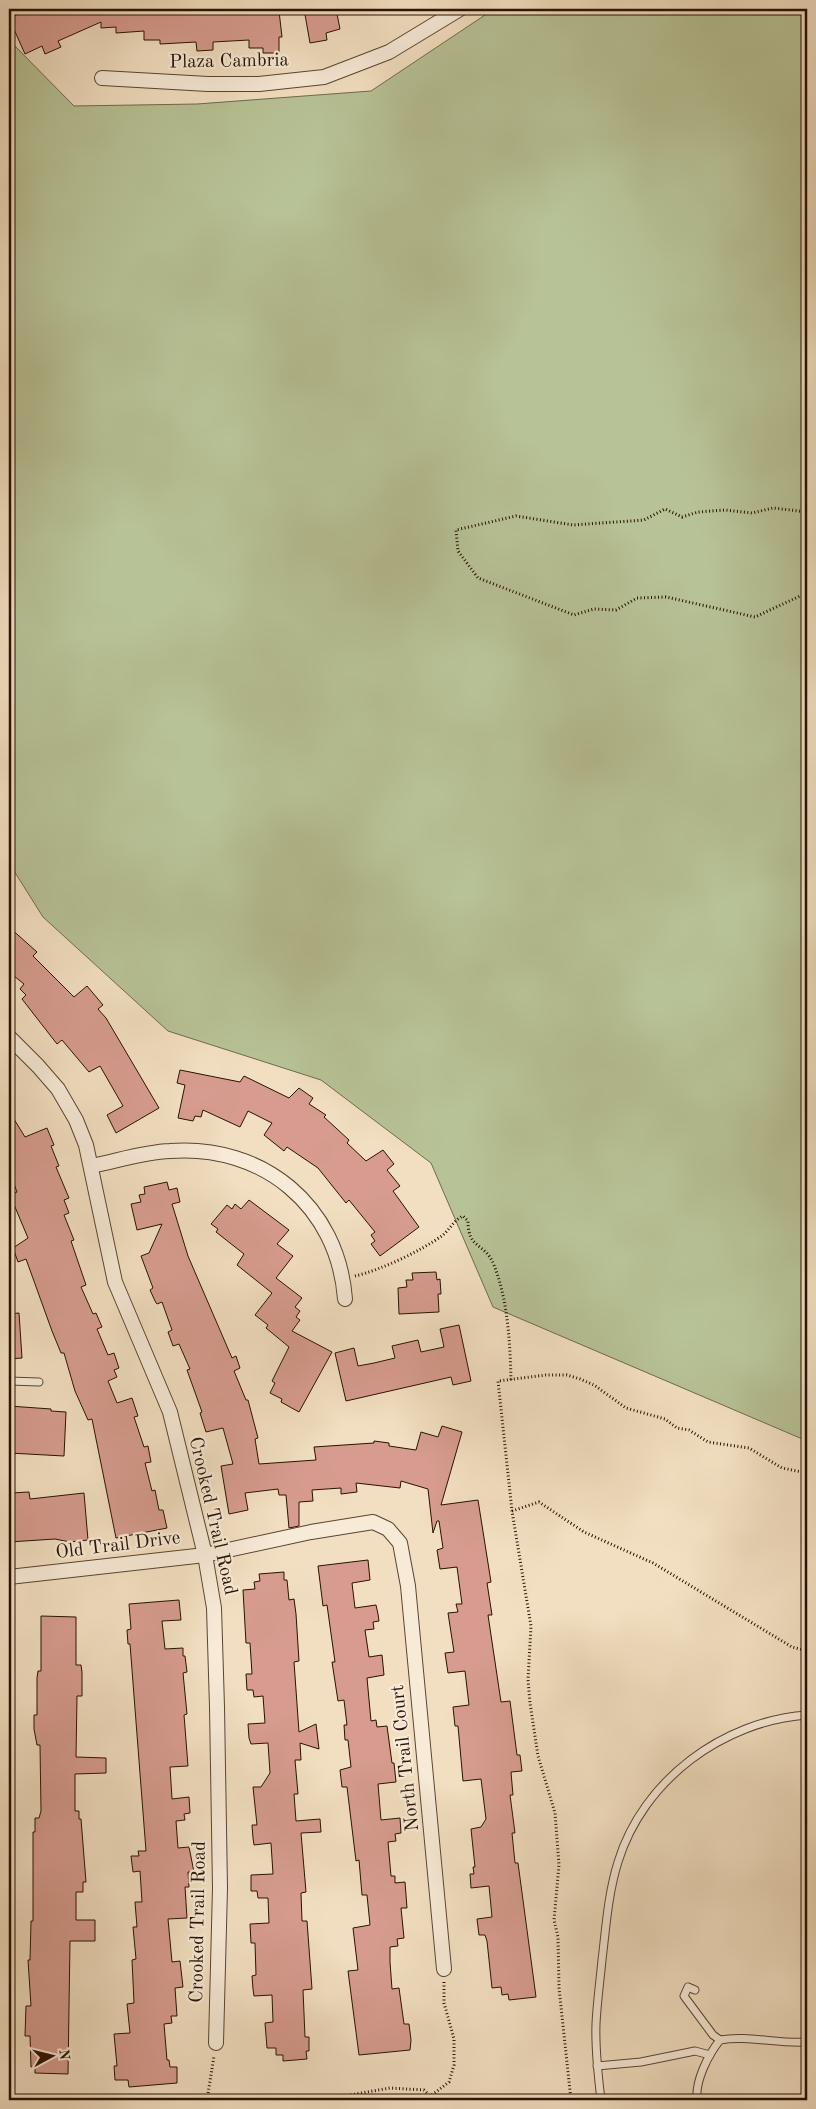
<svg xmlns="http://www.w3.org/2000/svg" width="816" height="2109" font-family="'Old Standard TT',serif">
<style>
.green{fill:#b7c296;stroke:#706a4c}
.building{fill:#d79c8f;stroke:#281201}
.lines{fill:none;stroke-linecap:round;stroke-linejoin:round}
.service-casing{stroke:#5a4531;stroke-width:9}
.minor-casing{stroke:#5a4531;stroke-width:16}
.path{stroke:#281201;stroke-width:3;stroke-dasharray:1 2.5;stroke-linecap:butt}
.service{stroke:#f7ead7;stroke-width:7}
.minor{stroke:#f7ead7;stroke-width:14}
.labels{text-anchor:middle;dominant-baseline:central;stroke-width:4.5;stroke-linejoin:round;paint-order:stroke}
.street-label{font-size:19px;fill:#281201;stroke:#f7ead7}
</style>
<rect width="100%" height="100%" fill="#f2dfc1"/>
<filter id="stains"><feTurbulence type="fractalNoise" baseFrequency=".004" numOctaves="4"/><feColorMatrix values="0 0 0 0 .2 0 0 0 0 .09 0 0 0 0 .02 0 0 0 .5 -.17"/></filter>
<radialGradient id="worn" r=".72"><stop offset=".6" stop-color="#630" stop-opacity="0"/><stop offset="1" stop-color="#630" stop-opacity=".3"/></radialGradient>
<!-- green -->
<path class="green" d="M494 9H612L616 11 617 9H807V1441L493 1307 431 1163 321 1080 168 1031 43 917 9 863V40L74 106 197 104 371 91Z"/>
<!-- building -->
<g class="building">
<path d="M30 9H264V11H279L282 37H279V53H263V48H249V40L213 42V50L197 51 196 42 160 44V40H144V31L116 33V27L101 28V22L58 41 61 47 45 54 42 46 25 54 9 18Z"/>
<path d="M304 9H336L340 29 326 33 327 40 310 43Z"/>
<path d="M9 927 37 952 33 956 74 997 87 986 103 1005 98 1009 106 1018 159 1108 116 1133 107 1115 123 1106 100 1066 89 1072 62 1040 57 1044 22 999 26 995 20 989 24 984 9 972Z"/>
<path d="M180 1070 240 1082 244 1076 289 1098 299 1088 313 1098 309 1104 326 1115 324 1117 349 1140 347 1143 366 1161 383 1150 394 1164 387 1170 400 1186 393 1191 419 1227 380 1256 371 1244 375 1241 371 1235 375 1232 349 1200 346 1203 318 1168 287 1147 284 1151 264 1135 272 1123 248 1111 240 1127 203 1110 201 1117 195 1116 193 1121 178 1118 185 1085 177 1083Z"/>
<path d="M9 1111 25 1137 47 1128 54 1145 51 1146 59 1166 56 1167 69 1198 64 1200 69 1213 64 1215 74 1240 71 1241 86 1285 81 1287 93 1314 96 1313 102 1327 97 1329 108 1355 114 1353 119 1368 114 1370 117 1377 108 1381 117 1403 132 1398 138 1416 134 1417 144 1447 148 1446 151 1462 145 1463 152 1491 155 1490 159 1510H163L167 1528 116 1538 92 1419 88 1420 75 1391 64 1353H61L52 1331 26 1259 18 1262 13 1248 28 1238 10 1195 17 1192 9 1171Z"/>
<path d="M167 1182 169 1190 177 1188 180 1202 172 1204 188 1256 232 1358 236 1356 240 1368 234 1371 246 1400H248L258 1438 255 1439 259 1464 316 1460 314 1447 374 1443V1441L389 1443V1446L416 1450 421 1432 438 1437 442 1426 462 1432 441 1505 478 1500 491 1582 487 1583 492 1615H488L501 1702 510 1701 517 1755H520L522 1771 511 1772 513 1795H510L515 1833H512L515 1863H518L536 1997 509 2000 508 1994 502 1995 501 1987 492 1988 487 1941 485 1935H479L477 1919 492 1917 489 1886 471 1888 470 1874H474L473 1867H475L471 1829 481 1827 486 1819 481 1779 463 1781 458 1726H455L453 1707 469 1705 465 1671 448 1673 445 1653 454 1652 448 1613 458 1612 456 1604H462L457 1567 440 1569 437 1550 443 1548 439 1521H437L433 1533 428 1489 401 1481 400 1488 356 1483 357 1492 341 1494V1488L312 1490 313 1501 299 1502V1526L289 1528 286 1495H279L278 1489 245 1493 248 1510 229 1514 221 1466 233 1464 223 1428 206 1432 200 1413 202 1412 187 1370 190 1369 179 1344 173 1346 168 1332 172 1330 162 1302 157 1304 155 1301 150 1290 153 1288 141 1256 149 1253 162 1224 137 1230 131 1204 141 1202 139 1195 145 1194 144 1187Z"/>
<path d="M249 1200 289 1230 277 1244 293 1256 276 1278 302 1298 295 1307 300 1311 296 1317 300 1320 292 1331 332 1352 299 1412 281 1402 282 1399 270 1393 275 1383 272 1381 289 1347 266 1328 268 1325 255 1315 272 1293 237 1265 244 1254 216 1232 218 1229 211 1224 227 1205 232 1209 235 1204 241 1209Z"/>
<path d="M436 1272 437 1280 440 1279 441 1294H438L439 1312 399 1314 398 1288 407 1287 406 1280H413L412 1273Z"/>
<path d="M19 1313 22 1358 9 1359V1314Z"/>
<path d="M459 1325 471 1381 453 1385 451 1377 346 1401 335 1353 354 1348 358 1366 374 1363 395 1358 392 1346 418 1340 421 1352 444 1347 440 1329Z"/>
<path d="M9 1406 51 1409V1411L66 1412 64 1456 9 1453Z"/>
<path d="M29 1492 30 1499 84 1493 88 1540 70 1542 55 1539 9 1542V1503L12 1502 11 1493Z"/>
<path d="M368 1560 370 1580 352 1583 355 1608 376 1605 378 1614 379 1621 373 1622 374 1629 365 1630 369 1657 382 1655 384 1675 367 1678 371 1721 376 1720 377 1727 387 1726 392 1763H394L396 1782 378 1784 381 1820 400 1818 401 1833 395 1834 396 1841 388 1842 391 1876H395V1883L405 1882 407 1908H401L404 1938 397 1939 398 1946 390 1947V1962L392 1989 399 1988 404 2024H409L411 2040 410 2050 359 2055 348 1971 358 1970 353 1928 370 1925 367 1895H362L359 1860 356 1861 347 1787H342L340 1770 351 1767 348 1740H345L344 1725H347L344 1700 338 1701 332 1662H335L327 1605 323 1606 318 1566Z"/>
<path d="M284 1572V1580H287L289 1600 294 1599 296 1614 299 1661 294 1662 299 1732 316 1724 319 1749 300 1743 301 1760H295L298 1794H294L296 1821 320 1819 321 1832 301 1833 306 1892 301 1893 302 1921H307L312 1989 303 1990 305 2037H309V2051H306L307 2059 283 2061V2055H276V2048H267L265 2023 273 2022 272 1995 254 1996 253 1989 252 1976 256 1975 255 1943H251L250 1924 269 1923 268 1898H258L257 1891H251V1875L273 1874 271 1843 254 1845 253 1838 252 1825H257L253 1787H261L270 1773 268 1743 251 1744 249 1738 248 1724 265 1723 263 1696 254 1697 253 1690H247L246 1674H252L250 1643H246L243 1590 255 1589 254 1582 260 1581 259 1574Z"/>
<path d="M179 1600 181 1620 162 1621 165 1649 183 1648V1656H185L187 1672 183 1673 187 1714 184 1715 188 1766 170 1767 172 1799 189 1797 190 1813 184 1814 185 1820 176 1821 178 1848 189 1847 194 1872H188L189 1887H185L187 1918 168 1919 172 1962 180 1961 183 1987 175 1988 177 2016H171L172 2023 164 2024 167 2060H169L170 2067H177V2083L129 2087 128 2080H115L114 2066H117L114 2034 130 2033 127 2004 134 2003 132 1960 136 1959 133 1927H137L135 1902H142L140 1871 133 1872 131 1856H139L138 1851H146L130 1644H128L127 1630 131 1629 129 1604Z"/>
<path d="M41 1616 76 1617V1665H81L82 1672V1696H77L76 1757 106 1758V1773L75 1774V1811H79V1819H81L86 1882H83V1892H76V1920H95V1941H70L68 2074 35 2073V2067H31L30 2036H25L26 2006H31L28 1960H30L31 1921H33V1832H35V1818H39L41 1811 40 1745H37L34 1729V1715H37V1678L38 1671H41Z"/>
</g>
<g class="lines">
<!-- service casing -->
<g class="service-casing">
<g id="service">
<path d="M9 1381 39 1382"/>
<path d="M695 1990 688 1987 684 1996 713 2035 720 2040"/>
<path d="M597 2066 641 2062 695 2051 710 2055"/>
<path d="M601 2100C598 2075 595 2050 596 2024 597 2003 600 1981 602 1960 606 1927 608 1894 618 1862 643 1780 723 1721 807 1715"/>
<path d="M697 2100C695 2081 708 2055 720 2040 747 2035 778 2044 807 2042"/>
</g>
</g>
<!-- minor casing -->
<g class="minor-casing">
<g id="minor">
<path d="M102 78 208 84H259L324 77 389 52 460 9"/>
<path d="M9 1037 38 1066 58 1089 76 1120 86 1145 115 1282 170 1412 205 1555 214 1608 217 1707 220 1888 216 2043"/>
<path d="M91 1166C117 1161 144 1152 170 1151 263 1144 338 1206 345 1299"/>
<path d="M9 1577 205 1555 311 1532 373 1522 388 1529 400 1543 408 1586 444 1969"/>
</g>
</g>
<!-- path -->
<g class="path">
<path d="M807 512 773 508 752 513 725 510 698 512 682 517 665 509 644 520 573 525 516 516 456 530 458 551 478 578 574 615 594 609 616 610 637 598 666 597 755 617 800 596 807 600"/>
<path d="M355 1276C381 1270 421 1251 443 1235 450 1229 454 1220 463 1216L468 1221C468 1250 485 1242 494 1265 508 1301 510 1342 511 1380"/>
<path d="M512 1511 539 1502 584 1532 653 1563 792 1647 807 1651"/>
<path d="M432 2095 449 2082 454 2065V2039L444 2003V1982"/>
<path d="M207 2100 214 2056"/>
<path d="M295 2100 333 2098 390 2088 424 2090 434 2100"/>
<path d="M571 2100 559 1988 558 1937 554 1920 559 1865 555 1813 538 1756 530 1703 528 1680 531 1626 512 1511 498 1381 546 1375H567L580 1379 594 1385 626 1408 665 1419 677 1428 689 1430 708 1442 749 1448 782 1468 807 1473"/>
</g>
<!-- service -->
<use href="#service" class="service"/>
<!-- minor -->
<use href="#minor" class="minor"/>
</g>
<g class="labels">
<!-- street labels -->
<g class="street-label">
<text transform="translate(229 62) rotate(-1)">Plaza Cambria</text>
<text transform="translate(212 1516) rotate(77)">Crooked Trail Road</text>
<text transform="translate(118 1546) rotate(-7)">Old Trail Drive</text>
<text transform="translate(406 1758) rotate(-96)">North Trail Court</text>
<text transform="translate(199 1922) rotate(-89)">Crooked Trail Road</text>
</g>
</g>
<!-- margin -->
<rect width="816" height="2109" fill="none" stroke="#f2dfc1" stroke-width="30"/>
<rect x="10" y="10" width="796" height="2089" fill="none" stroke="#281201" stroke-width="2.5"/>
<rect x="15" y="15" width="786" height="2079" fill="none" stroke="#281201"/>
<!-- north arrow -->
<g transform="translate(52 2056) rotate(83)" stroke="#f7ead7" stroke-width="4" paint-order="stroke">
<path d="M0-4L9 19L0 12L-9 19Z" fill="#281201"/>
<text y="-8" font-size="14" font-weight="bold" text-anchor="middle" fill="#281201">N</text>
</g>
<rect width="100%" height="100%" filter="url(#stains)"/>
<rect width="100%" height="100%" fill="url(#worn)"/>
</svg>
